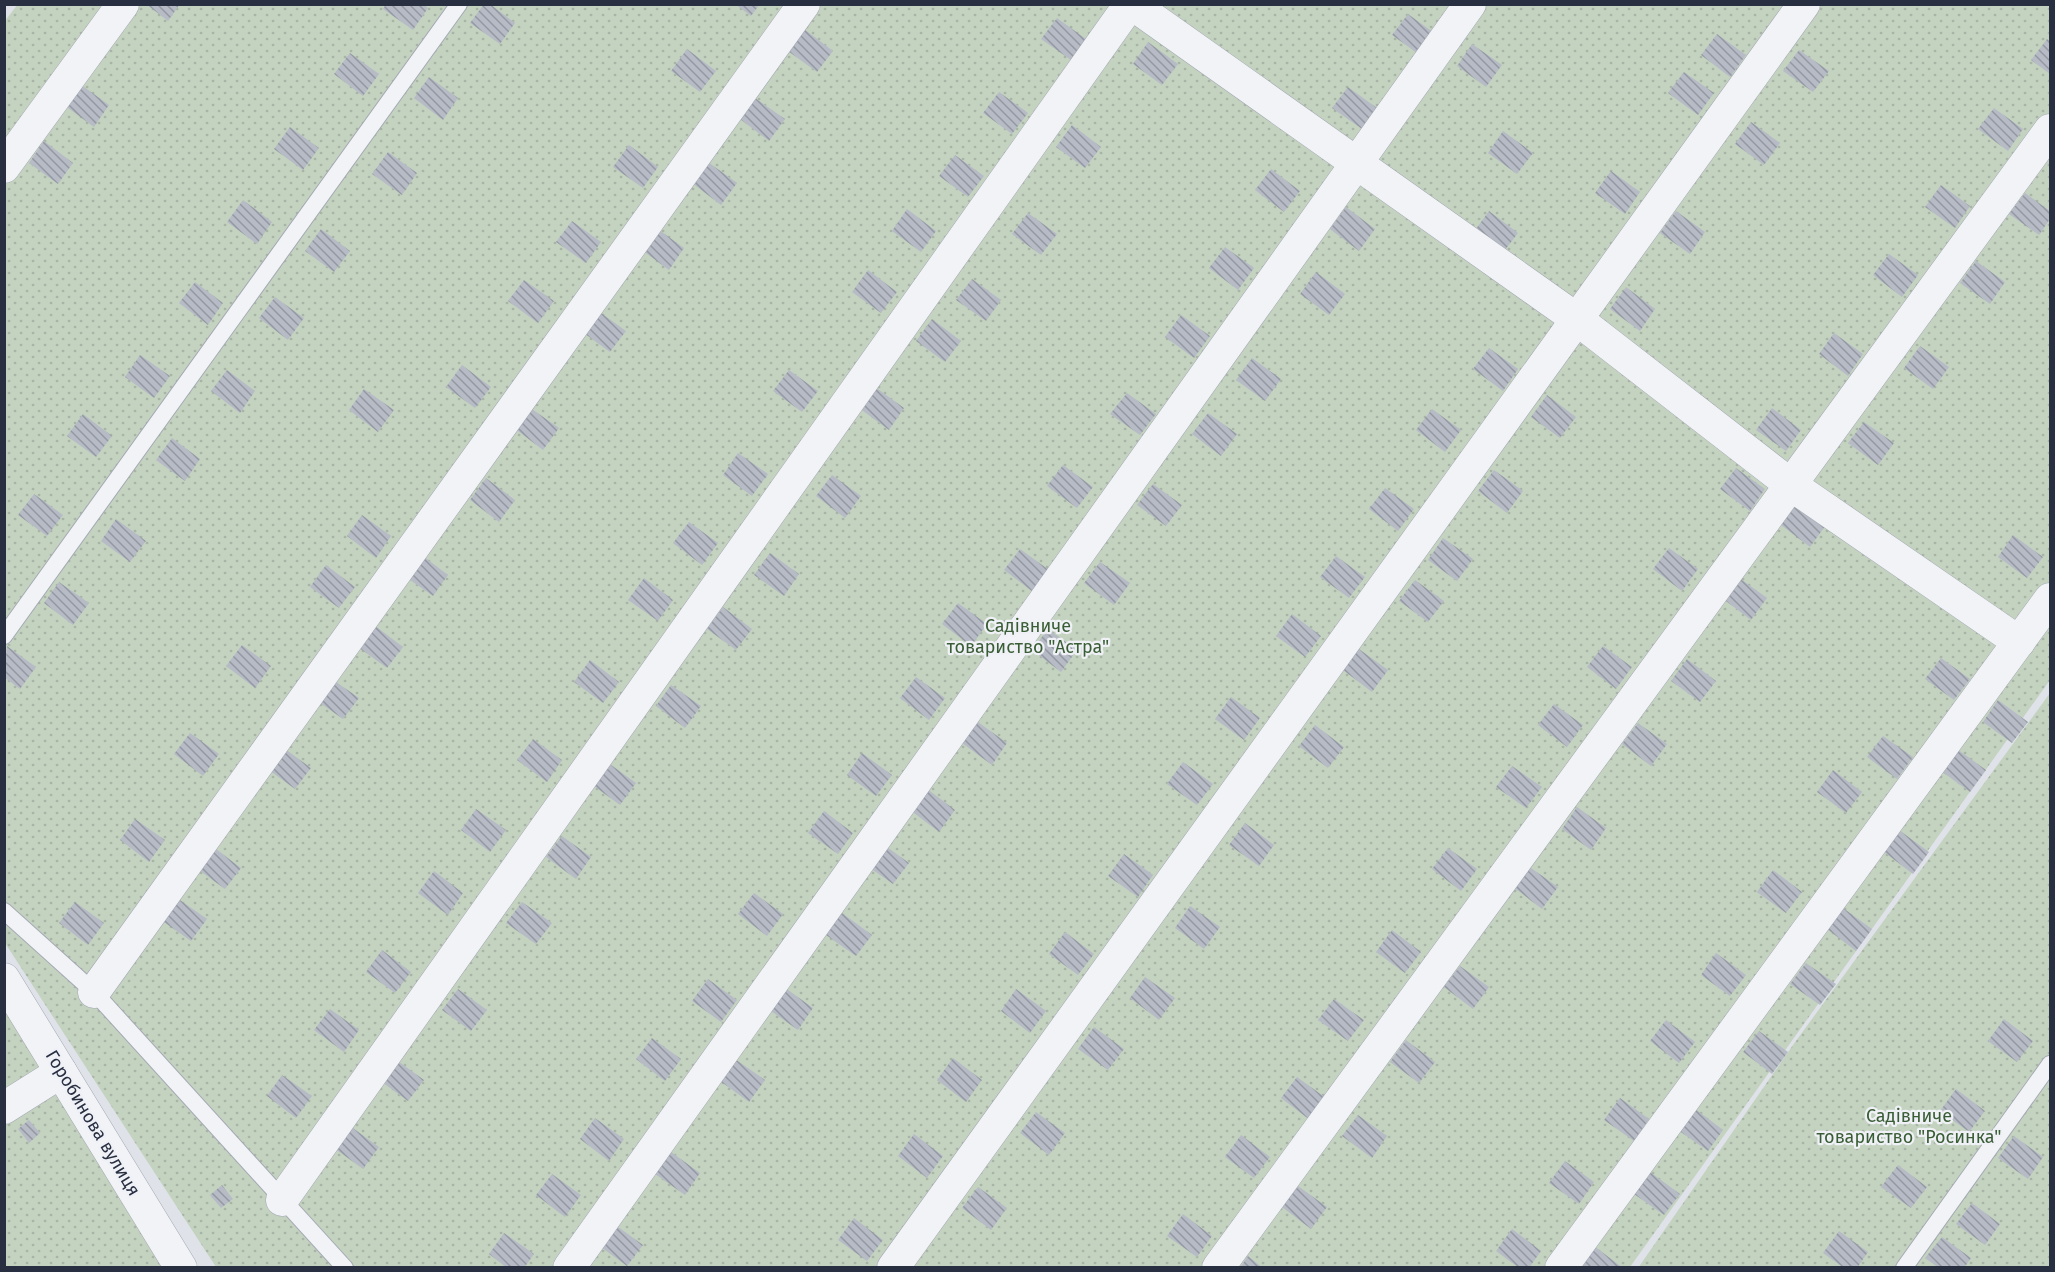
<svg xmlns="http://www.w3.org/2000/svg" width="2055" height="1272" font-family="'Fira Sans',sans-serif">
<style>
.park{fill:url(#park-dots)}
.building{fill:url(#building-back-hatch)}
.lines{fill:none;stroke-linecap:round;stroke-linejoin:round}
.lane-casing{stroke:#a4a9b3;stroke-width:18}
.street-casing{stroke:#a4a9b3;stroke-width:33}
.lane{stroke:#f2f3f7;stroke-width:16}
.street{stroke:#f2f3f7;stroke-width:32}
.labels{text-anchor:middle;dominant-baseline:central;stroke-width:4.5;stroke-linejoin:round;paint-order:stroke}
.park-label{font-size:18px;fill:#395d34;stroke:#eff1f6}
.street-label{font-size:18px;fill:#272f41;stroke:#eff1f6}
</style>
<defs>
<pattern id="park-dots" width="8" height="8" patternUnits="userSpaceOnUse" patternTransform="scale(1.5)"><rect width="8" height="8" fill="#c4d3c0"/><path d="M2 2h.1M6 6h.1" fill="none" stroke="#a8b5a6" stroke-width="1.8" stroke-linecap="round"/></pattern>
<pattern id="building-back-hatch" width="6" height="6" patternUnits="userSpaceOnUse" patternTransform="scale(1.5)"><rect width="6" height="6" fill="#b6bbc6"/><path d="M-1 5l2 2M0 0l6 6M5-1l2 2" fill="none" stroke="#9498a2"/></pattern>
</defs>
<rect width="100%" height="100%" fill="#dfe2e9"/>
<!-- park -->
<g class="park">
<path d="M18 4 2050 5V680L1630 1267H216L5 943 4 22Z"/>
<path d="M2050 693V1267L1638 1268 1793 1045Z"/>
<path d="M4 965 190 1267H5Z"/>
</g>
<!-- building -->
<g class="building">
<path d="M146 4H180L168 21Z"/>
<path d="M386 4H423L428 8 413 30 383 9Z"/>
<path d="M484 4H490L515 23 500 44 470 23Z"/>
<path d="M735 4H760L751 16Z"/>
<path d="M1408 14 1437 35 1421 56 1392 35Z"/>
<path d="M1057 18 1086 39 1071 60 1041 39Z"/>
<path d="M804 29 833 51 817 72 788 51Z"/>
<path d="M1717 34 1746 55 1730 77 1701 55Z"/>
<path d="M2047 39 2050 41V74L2031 60Z"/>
<path d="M1148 42 1178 64 1162 85 1133 64Z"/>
<path d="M1472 44 1502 65 1486 87 1457 66Z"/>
<path d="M687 49 716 71 700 92 671 71Z"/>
<path d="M1799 50 1829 71 1813 92 1783 71Z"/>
<path d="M350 53 379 74 363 96 334 74Z"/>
<path d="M1684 72 1714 93 1698 115 1668 93Z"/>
<path d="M429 77 458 98 443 120 414 98Z"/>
<path d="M80 84 109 105 94 127 64 105Z"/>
<path d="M1348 87 1377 108 1362 129 1332 108Z"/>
<path d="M999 92 1028 113 1012 134 983 113Z"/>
<path d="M755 98 785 119 769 141 740 119Z"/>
<path d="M1994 108 2023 129 2008 151 1978 129Z"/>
<path d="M1751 122 1780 143 1764 165 1735 144Z"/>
<path d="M1072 125 1101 147 1085 168 1056 147Z"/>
<path d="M290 127 319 148 303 170 274 149Z"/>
<path d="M1503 131 1533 153 1517 174 1488 153Z"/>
<path d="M44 141 73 163 58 184 29 163Z"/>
<path d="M629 145 658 167 643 188 613 167Z"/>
<path d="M388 152 417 173 402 195 372 174Z"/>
<path d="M955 155 984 176 968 197 939 176Z"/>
<path d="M708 162 737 183 721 205 692 183Z"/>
<path d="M1271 169 1300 191 1284 212 1255 190Z"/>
<path d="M1611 171 1640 192 1625 214 1595 193Z"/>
<path d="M1941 185 1970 206 1955 228 1925 207Z"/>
<path d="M2025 193 2050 211V219L2039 235 2009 214Z"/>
<path d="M243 200 272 222 257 244 227 222Z"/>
<path d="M1346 207 1375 229 1359 251 1330 229Z"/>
<path d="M907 209 936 231 921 252 892 231Z"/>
<path d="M1489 211 1518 233 1502 254 1473 233Z"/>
<path d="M1676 211 1705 232 1690 254 1660 233Z"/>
<path d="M1028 213 1057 234 1041 255 1012 234Z"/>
<path d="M572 221 601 242 586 263 556 242Z"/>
<path d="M655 227 684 248 669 270 639 248Z"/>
<path d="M321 229 350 251 334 272 305 251Z"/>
<path d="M1225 247 1254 268 1238 290 1209 268Z"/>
<path d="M1889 254 1918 275 1902 297 1873 275Z"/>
<path d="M1976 261 2005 282 1990 304 1960 283Z"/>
<path d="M868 270 897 292 881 313 852 292Z"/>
<path d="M1316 272 1345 294 1329 315 1300 294Z"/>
<path d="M972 279 1001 300 986 321 956 300Z"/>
<path d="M524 280 554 301 538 323 508 301Z"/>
<path d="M195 282 223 303 208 325 179 303Z"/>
<path d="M1626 287 1655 309 1640 331 1610 309Z"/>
<path d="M275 297 304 318 288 340 259 318Z"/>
<path d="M597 310 626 331 610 352 581 331Z"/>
<path d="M1181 315 1210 336 1194 358 1165 337Z"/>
<path d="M932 319 961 341 945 362 916 341Z"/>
<path d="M1834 333 1863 354 1848 376 1819 354Z"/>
<path d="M1920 346 1949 367 1933 389 1904 368Z"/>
<path d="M1489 348 1518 369 1503 391 1473 369Z"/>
<path d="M140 355 170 376 154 398 125 377Z"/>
<path d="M1252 358 1281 379 1265 401 1236 380Z"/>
<path d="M462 365 491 387 475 408 446 387Z"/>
<path d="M227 370 255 391 240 413 211 391Z"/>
<path d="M789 370 818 391 802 412 773 391Z"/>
<path d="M875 387 904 408 889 430 859 408Z"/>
<path d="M364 389 394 410 378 432 349 410Z"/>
<path d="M1127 393 1156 414 1140 435 1110 414Z"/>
<path d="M1547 395 1576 417 1560 438 1531 417Z"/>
<path d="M529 407 559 428 543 450 514 428Z"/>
<path d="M1772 408 1801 430 1786 451 1756 430Z"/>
<path d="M1432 409 1461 430 1445 452 1416 430Z"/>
<path d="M1208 413 1237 434 1221 456 1192 434Z"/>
<path d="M83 414 112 436 96 457 67 436Z"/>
<path d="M1864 422 1894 443 1878 465 1848 443Z"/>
<path d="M172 438 200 459 185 481 156 460Z"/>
<path d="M738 453 768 474 752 496 723 475Z"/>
<path d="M1063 465 1093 487 1077 508 1047 486Z"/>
<path d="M1736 468 1765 489 1750 511 1720 489Z"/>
<path d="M1494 470 1523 491 1507 513 1478 491Z"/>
<path d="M832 475 861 496 845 518 816 496Z"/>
<path d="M486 478 515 500 499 522 470 500Z"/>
<path d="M1153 484 1182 505 1166 526 1137 505Z"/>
<path d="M1385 488 1414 509 1398 531 1369 509Z"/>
<path d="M34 494 63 515 47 536 18 515Z"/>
<path d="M1797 504 1826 525 1810 547 1781 525Z"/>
<path d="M362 515 391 536 376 558 347 536Z"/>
<path d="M116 519 146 541 130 562 101 541Z"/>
<path d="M689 522 718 543 702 565 673 543Z"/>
<path d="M2013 535 2043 557 2027 578 1998 557Z"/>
<path d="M1443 538 1473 559 1457 581 1428 560Z"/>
<path d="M1669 548 1698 569 1682 591 1653 569Z"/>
<path d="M1020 549 1049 570 1033 592 1004 570Z"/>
<path d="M419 553 448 575 433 596 403 575Z"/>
<path d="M770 553 799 574 784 596 754 575Z"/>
<path d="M1336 556 1365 577 1349 598 1320 577Z"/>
<path d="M1100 562 1130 583 1114 605 1084 583Z"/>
<path d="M326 565 355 587 339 608 310 587Z"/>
<path d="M1738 577 1767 598 1751 620 1722 598Z"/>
<path d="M644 578 673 600 658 621 628 600Z"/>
<path d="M1415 580 1444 601 1428 622 1399 601Z"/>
<path d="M59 582 89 603 73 625 44 603Z"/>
<path d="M958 603 987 624 971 646 942 624Z"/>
<path d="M723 607 752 629 736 650 707 629Z"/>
<path d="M1292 614 1321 636 1305 657 1276 636Z"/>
<path d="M374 625 403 647 387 668 358 647Z"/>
<path d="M1048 629 1077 650 1061 672 1032 650Z"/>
<path d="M242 645 271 666 255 688 226 666Z"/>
<path d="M7 646 36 667 20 689 4 677Z"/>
<path d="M1603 646 1632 667 1616 689 1587 667Z"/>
<path d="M1359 649 1388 670 1372 692 1343 670Z"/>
<path d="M1941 658 1970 679 1954 700 1925 679Z"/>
<path d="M1687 659 1716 681 1700 702 1671 681Z"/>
<path d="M590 660 619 682 603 703 574 682Z"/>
<path d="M329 677 359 698 343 719 313 698Z"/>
<path d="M916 677 945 698 929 720 900 698Z"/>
<path d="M671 685 701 706 685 728 656 706Z"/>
<path d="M1231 697 1260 718 1244 740 1215 719Z"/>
<path d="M1998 700 2028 722 2012 743 1983 722Z"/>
<path d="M1554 704 1583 725 1567 747 1538 725Z"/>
<path d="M978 722 1007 743 992 765 962 743Z"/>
<path d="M1638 723 1667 744 1651 766 1622 744Z"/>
<path d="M1315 725 1344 747 1328 768 1299 746Z"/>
<path d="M190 733 219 754 203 776 174 754Z"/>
<path d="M1883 736 1913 757 1897 779 1867 757Z"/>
<path d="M533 739 562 760 547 782 517 760Z"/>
<path d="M281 746 311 768 295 789 266 768Z"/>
<path d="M1957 749 1986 770 1970 792 1941 771Z"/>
<path d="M862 753 892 775 876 796 847 775Z"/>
<path d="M607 762 636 783 620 805 591 784Z"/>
<path d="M1183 762 1213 784 1197 805 1167 784Z"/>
<path d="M1512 766 1542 787 1526 808 1496 787Z"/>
<path d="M1833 770 1862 792 1846 813 1817 792Z"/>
<path d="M926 788 955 810 939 832 910 810Z"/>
<path d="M1577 807 1606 828 1591 850 1562 829Z"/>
<path d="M476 809 506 830 490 852 461 830Z"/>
<path d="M824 811 853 833 838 854 808 833Z"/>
<path d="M135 819 165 840 149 862 120 840Z"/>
<path d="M1245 823 1274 845 1259 866 1229 845Z"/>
<path d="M1899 830 1929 852 1913 874 1884 852Z"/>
<path d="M562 836 591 857 576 879 546 857Z"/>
<path d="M880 842 909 863 893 884 863 863Z"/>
<path d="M212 846 241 868 225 889 196 868Z"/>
<path d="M1448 848 1477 869 1461 891 1432 869Z"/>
<path d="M1124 854 1153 875 1138 897 1108 876Z"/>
<path d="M1528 866 1558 887 1542 909 1513 887Z"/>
<path d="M1773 870 1802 892 1786 913 1757 892Z"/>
<path d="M434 871 463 893 448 915 418 893Z"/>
<path d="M754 893 783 914 767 936 738 914Z"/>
<path d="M177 898 207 919 191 941 161 920Z"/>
<path d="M75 902 104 923 88 945 59 923Z"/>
<path d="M522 902 552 923 536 944 506 923Z"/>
<path d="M1190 906 1220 927 1204 949 1175 928Z"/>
<path d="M1843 908 1872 929 1856 951 1827 929Z"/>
<path d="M842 913 872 935 856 956 826 935Z"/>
<path d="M1392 930 1421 952 1405 973 1376 952Z"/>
<path d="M1065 932 1094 954 1078 975 1049 954Z"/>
<path d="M382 950 411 972 395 993 366 972Z"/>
<path d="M1716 953 1746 975 1730 996 1701 975Z"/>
<path d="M1806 963 1836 984 1820 1005 1790 984Z"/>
<path d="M1460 966 1489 987 1473 1009 1444 987Z"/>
<path d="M1145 977 1175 998 1159 1020 1130 998Z"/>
<path d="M708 979 737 1000 721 1022 692 1001Z"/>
<path d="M784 987 813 1008 798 1030 768 1009Z"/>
<path d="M458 989 487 1010 471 1031 442 1010Z"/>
<path d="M1016 989 1046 1011 1030 1033 1001 1011Z"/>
<path d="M1334 999 1364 1020 1348 1041 1318 1020Z"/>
<path d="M330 1009 359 1030 344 1052 314 1030Z"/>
<path d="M2004 1019 2033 1041 2017 1062 1988 1041Z"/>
<path d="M1666 1020 1695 1042 1679 1063 1650 1041Z"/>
<path d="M1094 1027 1124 1049 1108 1070 1078 1049Z"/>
<path d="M1759 1031 1788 1052 1772 1074 1743 1052Z"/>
<path d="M652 1038 681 1059 665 1081 636 1059Z"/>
<path d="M1406 1040 1435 1062 1419 1083 1390 1062Z"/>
<path d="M953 1058 982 1080 966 1102 937 1080Z"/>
<path d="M395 1059 424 1080 408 1101 379 1080Z"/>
<path d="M735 1059 765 1080 749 1102 720 1081Z"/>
<path d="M282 1075 312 1096 296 1118 267 1096Z"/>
<path d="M1297 1077 1326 1098 1310 1120 1281 1098Z"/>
<path d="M1956 1089 1985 1111 1969 1132 1940 1111Z"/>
<path d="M1620 1098 1649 1119 1634 1141 1604 1120Z"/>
<path d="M1694 1108 1723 1130 1708 1151 1678 1130Z"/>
<path d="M1036 1112 1065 1133 1049 1155 1020 1133Z"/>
<path d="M1358 1115 1387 1136 1372 1158 1342 1136Z"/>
<path d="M595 1118 624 1139 609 1161 580 1139Z"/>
<path d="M29 1120 40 1133 29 1143 18 1129Z"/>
<path d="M350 1126 379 1147 363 1169 334 1148Z"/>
<path d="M914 1134 943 1156 927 1178 898 1156Z"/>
<path d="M1241 1135 1270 1157 1254 1178 1225 1157Z"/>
<path d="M2014 1136 2043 1157 2028 1179 1998 1158Z"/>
<path d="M671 1152 700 1173 685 1195 655 1174Z"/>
<path d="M1565 1161 1594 1182 1579 1204 1549 1183Z"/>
<path d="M1898 1165 1927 1187 1911 1208 1881 1187Z"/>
<path d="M1650 1172 1680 1194 1664 1215 1634 1194Z"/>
<path d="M552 1174 581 1195 565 1217 536 1195Z"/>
<path d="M222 1185 233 1199 221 1208 210 1195Z"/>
<path d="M1298 1186 1327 1207 1311 1229 1282 1207Z"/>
<path d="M978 1187 1007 1208 991 1230 962 1208Z"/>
<path d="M1972 1203 2000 1224 1985 1245 1956 1224Z"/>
<path d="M1183 1214 1212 1236 1197 1257 1167 1236Z"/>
<path d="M854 1218 883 1240 867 1261 838 1240Z"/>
<path d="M614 1224 643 1245 627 1266 598 1245Z"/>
<path d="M1512 1229 1541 1251 1529 1268H1519L1496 1251Z"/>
<path d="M1839 1231 1868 1252 1857 1268H1844L1823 1253Z"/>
<path d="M504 1233 534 1254 524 1268H507L489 1254Z"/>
<path d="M1942 1237 1971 1258 1964 1268H1939L1925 1258Z"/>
<path d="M1594 1246 1623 1268H1577Z"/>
<path d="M1248 1256 1263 1268H1240Z"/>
</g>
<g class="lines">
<!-- lane casing -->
<g class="lane-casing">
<g id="lane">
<path d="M4 636 459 4"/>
<path d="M4 911 94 992 345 1268"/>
<path d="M1904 1268 2050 1064"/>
</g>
</g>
<!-- street casing -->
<g class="street-casing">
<g id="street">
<path d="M1132 4 1578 320 1791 485 2019 642"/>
<path d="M4 167 123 4"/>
<path d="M4 979 181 1268"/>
<path d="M94 992 804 4"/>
<path d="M4 1108 61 1072"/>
<path d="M282 1200 1130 4"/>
<path d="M569 1268 1470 4"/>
<path d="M893 1268 1804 4"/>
<path d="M1218 1268 2050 130"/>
<path d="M1561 1268 2050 599"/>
</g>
</g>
<!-- lane -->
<use href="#lane" class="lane"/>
<!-- street -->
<use href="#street" class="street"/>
</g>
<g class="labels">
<!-- park labels -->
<g class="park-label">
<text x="1028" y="626">Садівниче<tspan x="1028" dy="21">товариство "Астра"</tspan></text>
<text x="1909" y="1116">Садівниче<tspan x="1909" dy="21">товариство "Росинка"</tspan></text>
</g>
<!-- street labels -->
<g class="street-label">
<text transform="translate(93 1123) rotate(59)">Горобинова вулиця</text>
</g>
</g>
<!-- border -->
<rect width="2055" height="1272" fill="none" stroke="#272f41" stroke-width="12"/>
</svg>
